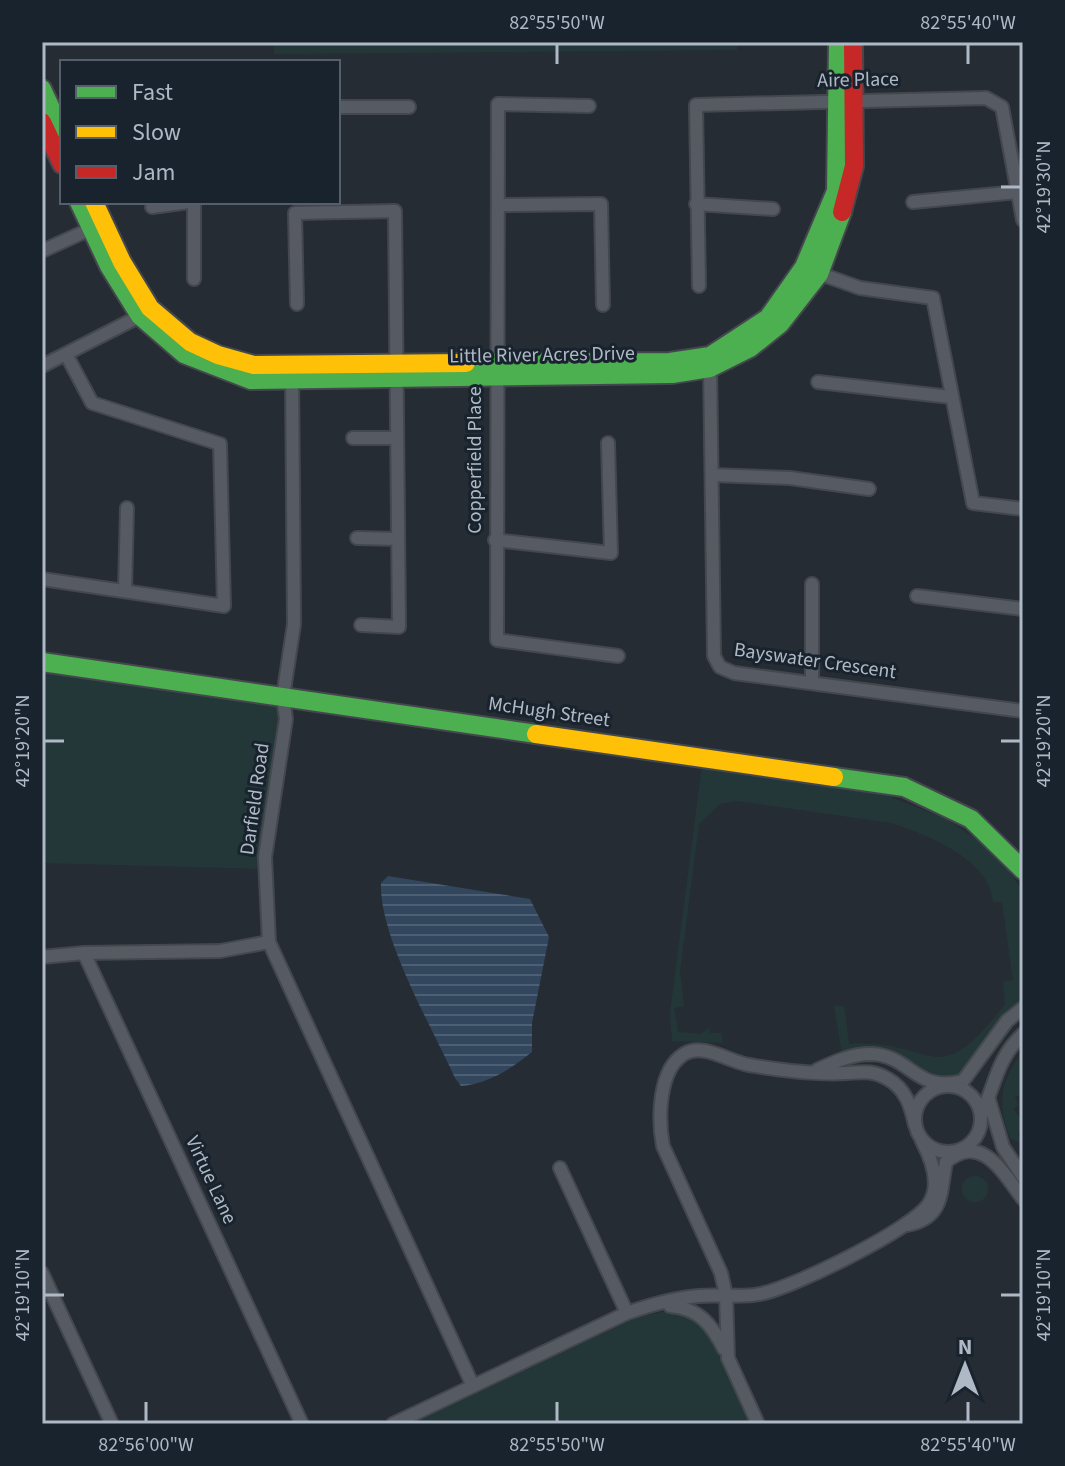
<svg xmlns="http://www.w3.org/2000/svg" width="1065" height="1466" font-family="'Source Sans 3',sans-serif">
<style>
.green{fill:#233739}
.water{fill:url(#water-rules)}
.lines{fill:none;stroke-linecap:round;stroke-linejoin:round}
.street-casing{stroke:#44484e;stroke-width:16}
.fast-casing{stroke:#44484e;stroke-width:22}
.slow-casing{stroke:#44484e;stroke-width:22}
.jam-casing{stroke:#44484e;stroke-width:22}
.street{stroke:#565a62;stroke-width:12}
.fast{stroke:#4caf50;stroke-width:18}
.slow{stroke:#ffc107;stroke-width:18}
.jam{stroke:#c62828;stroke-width:18}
.ticks{fill:none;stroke:#afb9c6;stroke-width:3}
.labels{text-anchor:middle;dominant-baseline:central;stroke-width:6;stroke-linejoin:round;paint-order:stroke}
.street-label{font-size:20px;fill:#afb9c6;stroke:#19232e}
.neatline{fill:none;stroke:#afb9c6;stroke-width:3}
.ticks-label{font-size:20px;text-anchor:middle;fill:#afb9c6}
</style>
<defs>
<pattern id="water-rules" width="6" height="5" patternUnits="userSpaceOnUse" patternTransform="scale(2)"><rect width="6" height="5" fill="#32465d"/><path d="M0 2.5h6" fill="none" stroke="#4d5f73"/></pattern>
</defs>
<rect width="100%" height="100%" fill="#262c33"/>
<!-- green -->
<g class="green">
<path d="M274 42H737V50L274 54Z"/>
<path d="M42 662 283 697 266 869 42 863Z"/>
<path d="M702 766 881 793 946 819 976 839 1007 868 1023 891V1008L970 1073 949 1085 874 1054 843 1059 834 1006H844L849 1044C936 1038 934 1097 1005 1004L1003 982 1013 980 1002 902H993C990 859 926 834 891 823L737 801 720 804 699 824 680 971 684 1006 674 1008 678 1032 701 1034 709 1028 710 1033H721L723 1043 672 1041 670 1013Z"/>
<path d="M1023 1052V1093L1015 1097 1018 1105 1013 1109 1022 1120 1023 1130 1018 1133 1021 1143 1010 1138C997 1103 1000 1081 1023 1052Z"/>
<circle cx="975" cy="1189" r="13"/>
<path d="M668 1311 701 1322 713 1337 753 1424H412L638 1317Z"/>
</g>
<!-- water -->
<path class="water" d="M388 876 530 899 549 937 532 1023V1052C511 1069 488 1084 461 1086L455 1078C432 1027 379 937 381 883Z"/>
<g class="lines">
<!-- street casing -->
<g class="street-casing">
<g id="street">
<path d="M589 106 498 104 497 640 618 656"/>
<path d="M338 107H409"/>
<path d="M913 202 1018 192"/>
<path d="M696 204 773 209"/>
<path d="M498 205 601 204 603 305"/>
<path d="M152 207 189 202"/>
<path d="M42 251 97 226"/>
<path d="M815 272 860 288 933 298 973 503 1023 509"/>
<path d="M194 279V202"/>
<path d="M699 286 696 105 986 98 1002 107 1023 220"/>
<path d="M297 304 295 213 395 211 399 627 361 625"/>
<path d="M710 363 714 656 720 667 734 673 1023 711"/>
<path d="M42 366 146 313"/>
<path d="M292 372 294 624 283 697 286 719 265 857 269 942 473 1386"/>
<path d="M818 382 951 397"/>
<path d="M353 438H396"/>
<path d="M713 475 790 478 869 489"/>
<path d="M357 538 398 539"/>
<path d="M495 540 611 553 608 443"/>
<path d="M42 579 224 606 220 444 92 403 66 354"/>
<path d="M125 591 127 508"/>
<path d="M917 596 1023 609"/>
<path d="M812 682V584"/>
<path d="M84 953 302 1424"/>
<path d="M42 957 84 953 220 951 269 942"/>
<path d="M817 1070C834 1062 851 1054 871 1054 911 1055 916 1094 963 1081L1007 1021 1023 1008"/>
<circle cx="948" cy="1119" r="33"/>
<path d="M989 1100 1003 1147 1023 1177"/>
<path d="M981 1116C995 1085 997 1058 1023 1034"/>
<path d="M560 1168 627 1313"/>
<path d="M907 1225C944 1218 940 1193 946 1162 981 1132 1002 1171 1023 1199"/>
<path d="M42 1273 112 1424"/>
<path d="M670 1306C699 1308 712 1325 724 1349"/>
<path d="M393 1424 627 1313C650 1305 674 1298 699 1296 719 1294 741 1298 760 1294 793 1288 910 1230 928 1205 942 1186 931 1158 922 1141"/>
<path d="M758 1424 728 1358 726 1295 721 1273 663 1146C658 1119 658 1070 684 1054 703 1042 729 1062 749 1065 779 1070 816 1075 847 1073 863 1072 873 1070 888 1079 906 1089 911 1107 915 1125"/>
</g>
</g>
<!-- fast casing -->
<g class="fast-casing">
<g id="fast">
<path d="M42 89 62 132"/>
<path d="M79 202 109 266 140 316 184 354 251 380 672 374 710 368 750 348 780 324 819 274 842 212"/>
<path d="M466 363 670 362 710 356 768 318 804 267 836 191 838 42"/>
<path d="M42 662 536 734"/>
<path d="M834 777 904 787 971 819 1023 870"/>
</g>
</g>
<!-- slow casing -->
<g class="slow-casing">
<g id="slow">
<path d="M94 202 122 262 150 308 190 342 218 355 254 365 466 363"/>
<path d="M536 734 834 777"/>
</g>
</g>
<!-- jam casing -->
<g class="jam-casing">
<g id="jam">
<path d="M42 122 62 164"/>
<path d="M842 212 854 166 853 42"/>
</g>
</g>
<!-- street -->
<use href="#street" class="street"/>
<!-- fast -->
<use href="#fast" class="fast"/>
<!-- slow -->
<use href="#slow" class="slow"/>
<!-- jam -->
<use href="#jam" class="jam"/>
</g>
<!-- ticks -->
<path class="ticks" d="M557 44V64M968 44V64M1001 187H1021M44 741H64M1001 741H1021M44 1295H64M1001 1295H1021M146 1402V1422M557 1402V1422M968 1402V1422"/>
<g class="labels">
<!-- street labels -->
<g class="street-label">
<text transform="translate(858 80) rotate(-1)">Aire Place</text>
<text transform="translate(542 355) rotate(-1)">Little River Acres Drive</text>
<text transform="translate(475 460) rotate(-90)">Copperfield Place</text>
<text transform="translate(815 661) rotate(8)">Bayswater Crescent</text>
<text transform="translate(549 712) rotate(8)">McHugh Street</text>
<text transform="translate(255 799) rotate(-82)">Darfield Road</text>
<text transform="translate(211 1180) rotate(65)">Virtue Lane</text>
</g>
</g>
<!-- border -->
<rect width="1065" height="1466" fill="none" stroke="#19232e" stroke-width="88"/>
<!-- legend -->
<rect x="60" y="60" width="280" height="144" fill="#19232e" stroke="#555f6b" stroke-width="2"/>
<rect x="76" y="86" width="40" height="12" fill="#4caf50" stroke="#555f6b" stroke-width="2"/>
<text x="132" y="100" font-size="24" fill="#afb9c6">Fast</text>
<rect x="76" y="126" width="40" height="12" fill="#ffc107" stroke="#555f6b" stroke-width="2"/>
<text x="132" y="140" font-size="24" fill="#afb9c6">Slow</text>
<rect x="76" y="166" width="40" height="12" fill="#c62828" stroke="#555f6b" stroke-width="2"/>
<text x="132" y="180" font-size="24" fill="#afb9c6">Jam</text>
<!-- north arrow -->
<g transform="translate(965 1366)" stroke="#19232e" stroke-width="6" paint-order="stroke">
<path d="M0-6L14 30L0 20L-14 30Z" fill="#afb9c6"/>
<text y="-12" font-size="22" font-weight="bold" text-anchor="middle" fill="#afb9c6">N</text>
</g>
<rect x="44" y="44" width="977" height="1378" class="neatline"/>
<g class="ticks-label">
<text x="557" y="29">82°55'50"W</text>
<text x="968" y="29">82°55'40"W</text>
<text transform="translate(1043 187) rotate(-90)" y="7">42°19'30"N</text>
<text transform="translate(22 741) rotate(-90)" y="7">42°19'20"N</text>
<text transform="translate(1043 741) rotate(-90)" y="7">42°19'20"N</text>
<text transform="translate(22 1295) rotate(-90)" y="7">42°19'10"N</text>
<text transform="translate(1043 1295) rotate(-90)" y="7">42°19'10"N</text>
<text x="146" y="1451">82°56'00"W</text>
<text x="557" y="1451">82°55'50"W</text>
<text x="968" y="1451">82°55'40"W</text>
</g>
</svg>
